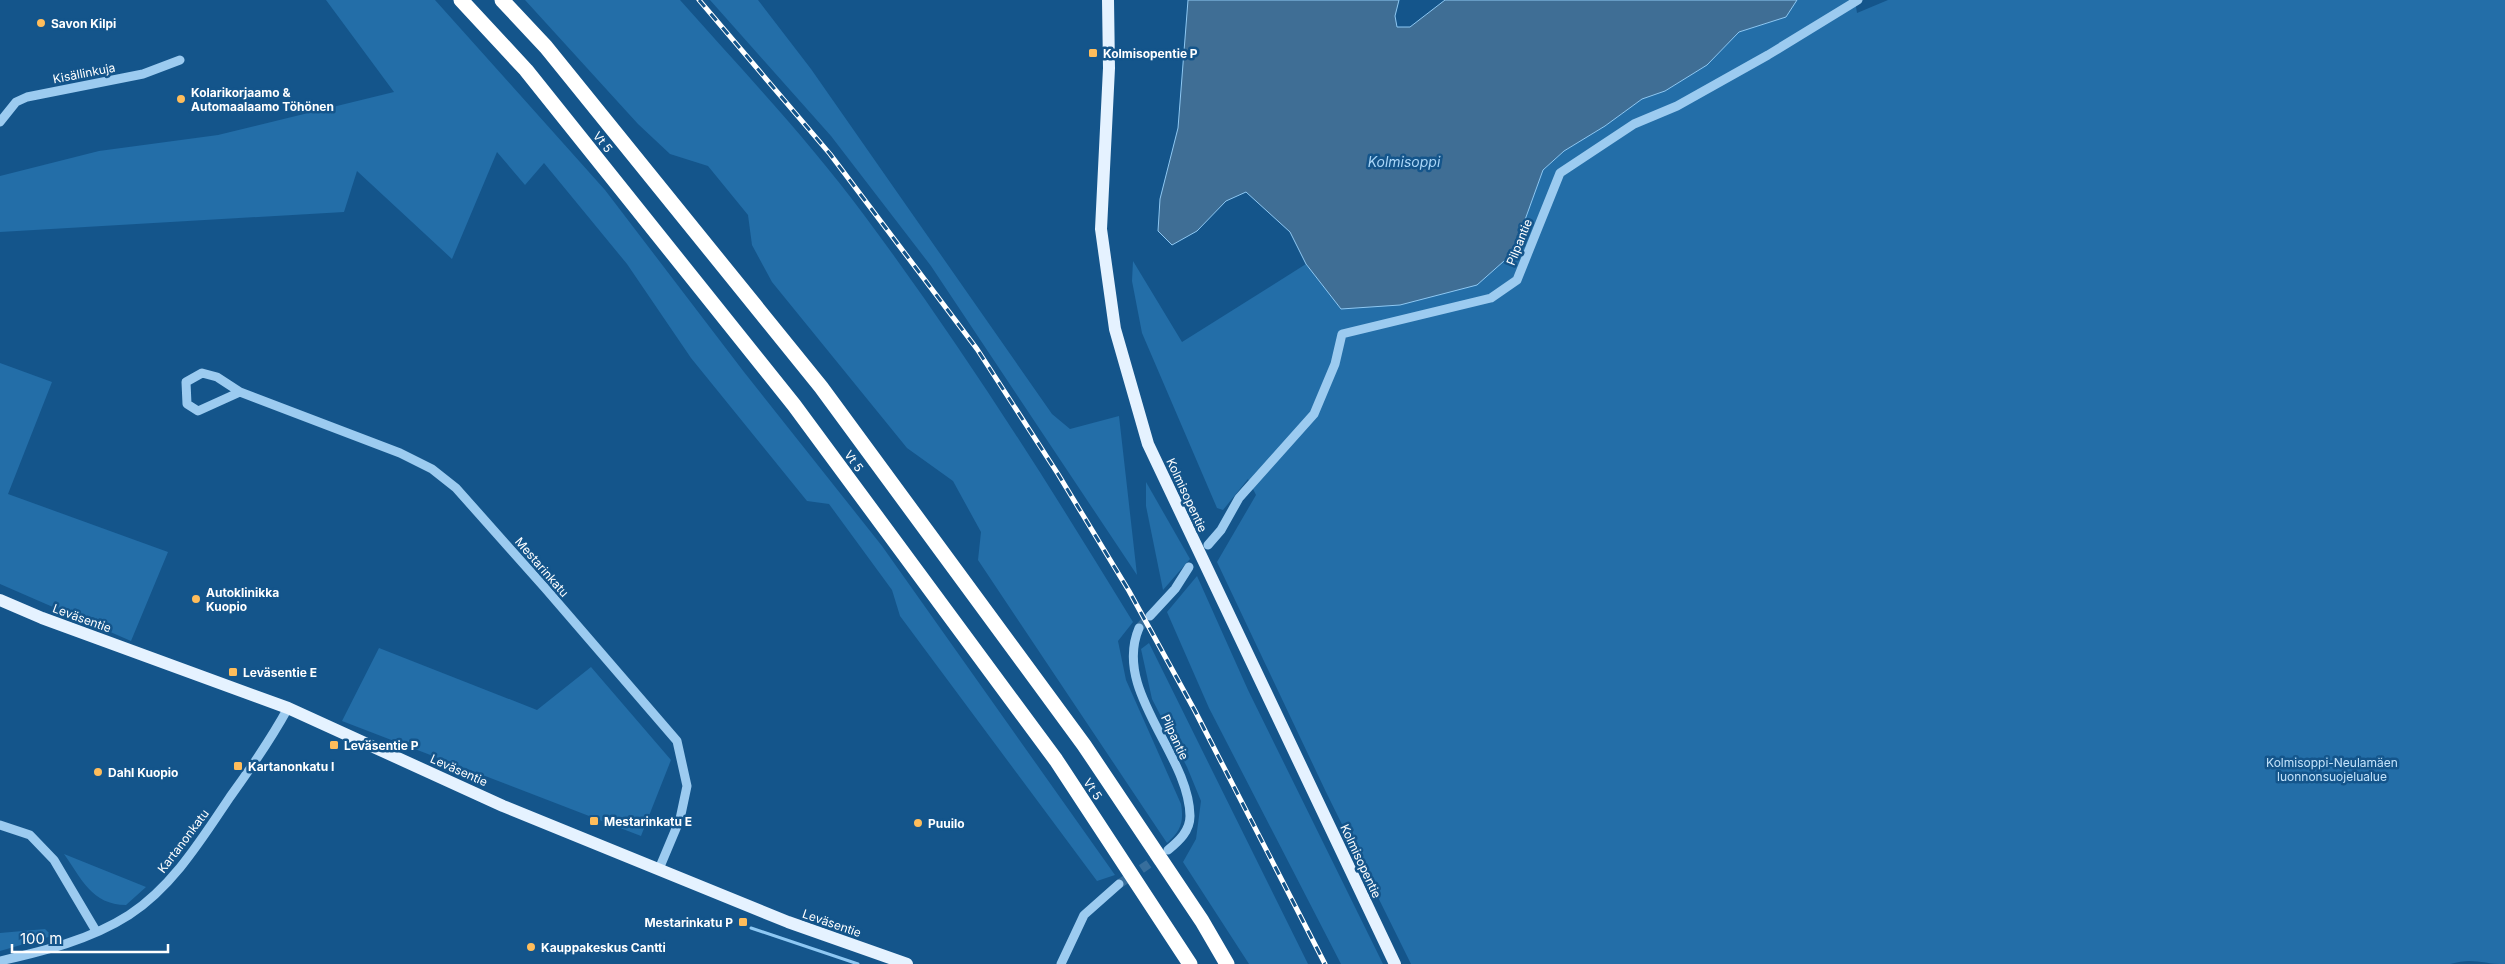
<svg xmlns="http://www.w3.org/2000/svg" width="2505" height="964" font-family="Inter,sans-serif">
<style>
.green{fill:#236ea8}
.water{fill:#3f6e95;stroke:#8ec8f3}
.lines{fill:none;stroke-linecap:round;stroke-linejoin:round}
.stream{stroke:#8ec8f3;stroke-width:3}
.minor-tunnel{stroke:#376e9c;stroke-width:9;stroke-dasharray:9 4.5;stroke-linecap:butt}
.minor{stroke:#9ccbf0;stroke-width:9}
.major{stroke:#e5f2ff;stroke-width:12}
.highway{stroke:#fff;stroke-width:15}
.rail-casing{stroke:#fff;stroke-width:5}
.rail{stroke:#14558b;stroke-width:3;stroke-dasharray:9;stroke-linecap:butt}
.poi-dot{fill:#ffbd5b;stroke:#14558b;stroke-width:2}
.labels{text-anchor:middle;dominant-baseline:central;stroke-width:5;stroke-linejoin:round;paint-order:stroke}
.poi-label{font-size:12px;font-weight:bold;fill:#fff;stroke:#14558b;text-anchor:start}
.street-label{font-size:12px;fill:#fff;stroke:#14558b}
.park-label{font-size:12px;fill:#c3e3fb;stroke:#14558b}
.water-label{font-size:14px;font-style:italic;fill:#a8d5f7;stroke:#14558b}
</style>
<rect width="100%" height="100%" fill="#14558b"/>
<!-- green -->
<g class="green">
<path d="M326 0H435L605 190 744 372 882 546 1115 875 1097 881 900 616 892 590 829 504 807 501 691 358 627 264 544 163 525 185 497 152 452 259 357 171 344 212 0 232V176L99 151 218 135 394 92Z"/>
<path d="M525 0H680C742 70 808 139 864 215 961 345 1048 483 1133 622L1118 641 1126 680 1181 804C1184 822 1181 831 1167 843L978 560 981 532 953 481 907 448 772 282 752 245 748 215 708 166 670 154 638 124Z"/>
<path d="M710 0H758L811 69 1052 414 1070 429 1119 416 1137 575 931 266 831 136Z"/>
<path d="M1797 0H1855L1857 13 1888 0H2505V964C2482 964 2473 957 2450 964H1411L1326 792 1217 562 1256 495 1248 479 1223 510 1217 508 1142 333 1132 281 1133 261 1182 342 1306 264 1341 309 1513 253 1543 170 1564 151 1605 126 1642 99 1665 91 1707 65 1739 32 1786 17Z"/>
<path d="M0 363 52 382 8 494 168 552 131 641 0 584Z"/>
<path d="M1146 482 1190 559 1163 590 1146 506Z"/>
<path d="M1197 576 1248 690 1383 964H1341L1209 708 1167 612Z"/>
<path d="M1149 643 1308 964H1249L1183 862 1196 839 1201 801 1187 767 1152 699 1141 649Z"/>
<path d="M379 648 537 710 591 667 671 760 641 836 342 721Z"/>
<path d="M64 854 146 887 126 905C92 905 81 878 64 854Z"/>
<path d="M45 929 52 936 0 951V933Z"/>
</g>
<!-- water -->
<path class="water" d="M1188 0H1399L1395 16 1397 27H1410L1445 0H1797L1786 17 1739 32 1707 65 1665 91 1642 99 1605 126 1564 151 1543 170 1513 253 1477 285 1400 305 1341 309 1306 264 1290 232 1246 192 1226 201 1197 231 1172 245 1158 231 1160 199 1178 128Z"/>
<g class="lines">
<!-- stream -->
<path class="stream" d="M751 928 858 964"/>
<!-- minor-tunnel -->
<g class="minor-tunnel">
<path d="M1139 628 1150 616"/>
<path d="M1119 884 1162 855"/>
</g>
<!-- minor -->
<g class="minor">
<path d="M0 122 16 102 27 97 143 74 180 60"/>
<path d="M240 392 198 411 187 404 186 382 202 373 217 377 240 392 400 453 432 469 456 488 545 588 677 741 687 786 680 819 659 869"/>
<path d="M1208 545 1221 530 1239 498 1314 414 1335 364 1342 334 1491 298 1517 280 1560 173 1634 124 1677 106 1768 55 1858 0"/>
<path d="M1150 616 1175 589 1189 567"/>
<path d="M1139 628C1112 691 1189 754 1190 816 1190 831 1179 841 1168 850"/>
<path d="M0 825 30 835 54 860 96 931"/>
<path d="M0 961C44 951 90 940 129 915 173 886 201 840 230 797 251 768 271 739 288 708"/>
<path d="M1061 964 1084 915 1119 884"/>
</g>
<!-- major -->
<g class="major">
<path d="M1108 0 1109 68 1101 229 1115 329 1148 444 1395 964"/>
<path d="M0 600 42 618 288 708 503 806 788 922 907 964"/>
</g>
<!-- highway -->
<g class="highway">
<path d="M461 0 526 70 794 405 1056 760 1190 964"/>
<path d="M502 0 546 47 821 387 1084 745 1202 921 1227 964"/>
</g>
<!-- rail casing -->
<g class="rail-casing">
<path id="rail" d="M699 0 830 154 977 349 1058 474 1129 591 1195 711 1325 964"/>
</g>
<!-- rail -->
<use href="#rail" class="rail"/>
</g>
<!-- markers -->
<g class="poi-dot">
<circle cx="41" cy="23" r="5"/>
<rect x="1088" y="48" width="10" height="10" rx="2.5"/>
<circle cx="181" cy="99" r="5"/>
<circle cx="196" cy="599" r="5"/>
<rect x="228" y="667" width="10" height="10" rx="2.5"/>
<rect x="329" y="740" width="10" height="10" rx="2.5"/>
<rect x="233" y="761" width="10" height="10" rx="2.5"/>
<circle cx="98" cy="772" r="5"/>
<rect x="589" y="816" width="10" height="10" rx="2.5"/>
<circle cx="918" cy="823" r="5"/>
<rect x="738" y="917" width="10" height="10" rx="2.5"/>
<circle cx="531" cy="947" r="5"/>
</g>
<g class="labels">
<!-- poi labels -->
<g class="poi-label">
<text x="51" y="23">Savon Kilpi</text>
<text x="1103" y="53">Kolmisopentie P</text>
<text x="191" y="92">Kolarikorjaamo &amp;<tspan x="191" dy="14">Automaalaamo Töhönen</tspan></text>
<text x="206" y="592">Autoklinikka<tspan x="206" dy="14">Kuopio</tspan></text>
<text x="243" y="672">Leväsentie E</text>
<text x="344" y="745">Leväsentie P</text>
<text x="248" y="766">Kartanonkatu I</text>
<text x="108" y="772">Dahl Kuopio</text>
<text x="604" y="821">Mestarinkatu E</text>
<text x="928" y="823">Puuilo</text>
<text x="733" y="922" text-anchor="end">Mestarinkatu P</text>
<text x="541" y="947">Kauppakeskus Cantti</text>
</g>
<!-- street labels -->
<g class="street-label">
<text transform="translate(84 73) rotate(-11)">Kisällinkuja</text>
<text transform="translate(603 142) rotate(51)">Vt 5</text>
<text transform="translate(1519 242) rotate(-68)">Pilpantie</text>
<text transform="translate(854 461) rotate(54)">Vt 5</text>
<text transform="translate(1187 495) rotate(65)">Kolmisopentie</text>
<text transform="translate(542 567) rotate(49)">Mestarinkatu</text>
<text transform="translate(82 618) rotate(20)">Leväsentie</text>
<text transform="translate(1175 737) rotate(65)">Pilpantie</text>
<text transform="translate(459 770) rotate(24)">Leväsentie</text>
<text transform="translate(1093 789) rotate(56)">Vt 5</text>
<text transform="translate(183 841) rotate(-53)">Kartanonkatu</text>
<text transform="translate(1361 861) rotate(65)">Kolmisopentie</text>
<text transform="translate(832 923) rotate(19)">Leväsentie</text>
</g>
<!-- park labels -->
<g class="park-label">
<text x="2332" y="762">Kolmisoppi-Neulamäen<tspan x="2332" dy="14">luonnonsuojelualue</tspan></text>
</g>
<!-- water labels -->
<g class="water-label">
<text x="1404" y="161">Kolmisoppi</text>
</g>
</g>
<!-- scale -->
<path d="M12 944v8h156v-8" fill="none" stroke="#ffffff" stroke-width="2.5"/>
<text x="20" y="944" font-size="15" fill="#ffffff" stroke="#14558b" stroke-width="4" paint-order="stroke">100 m</text>
</svg>
